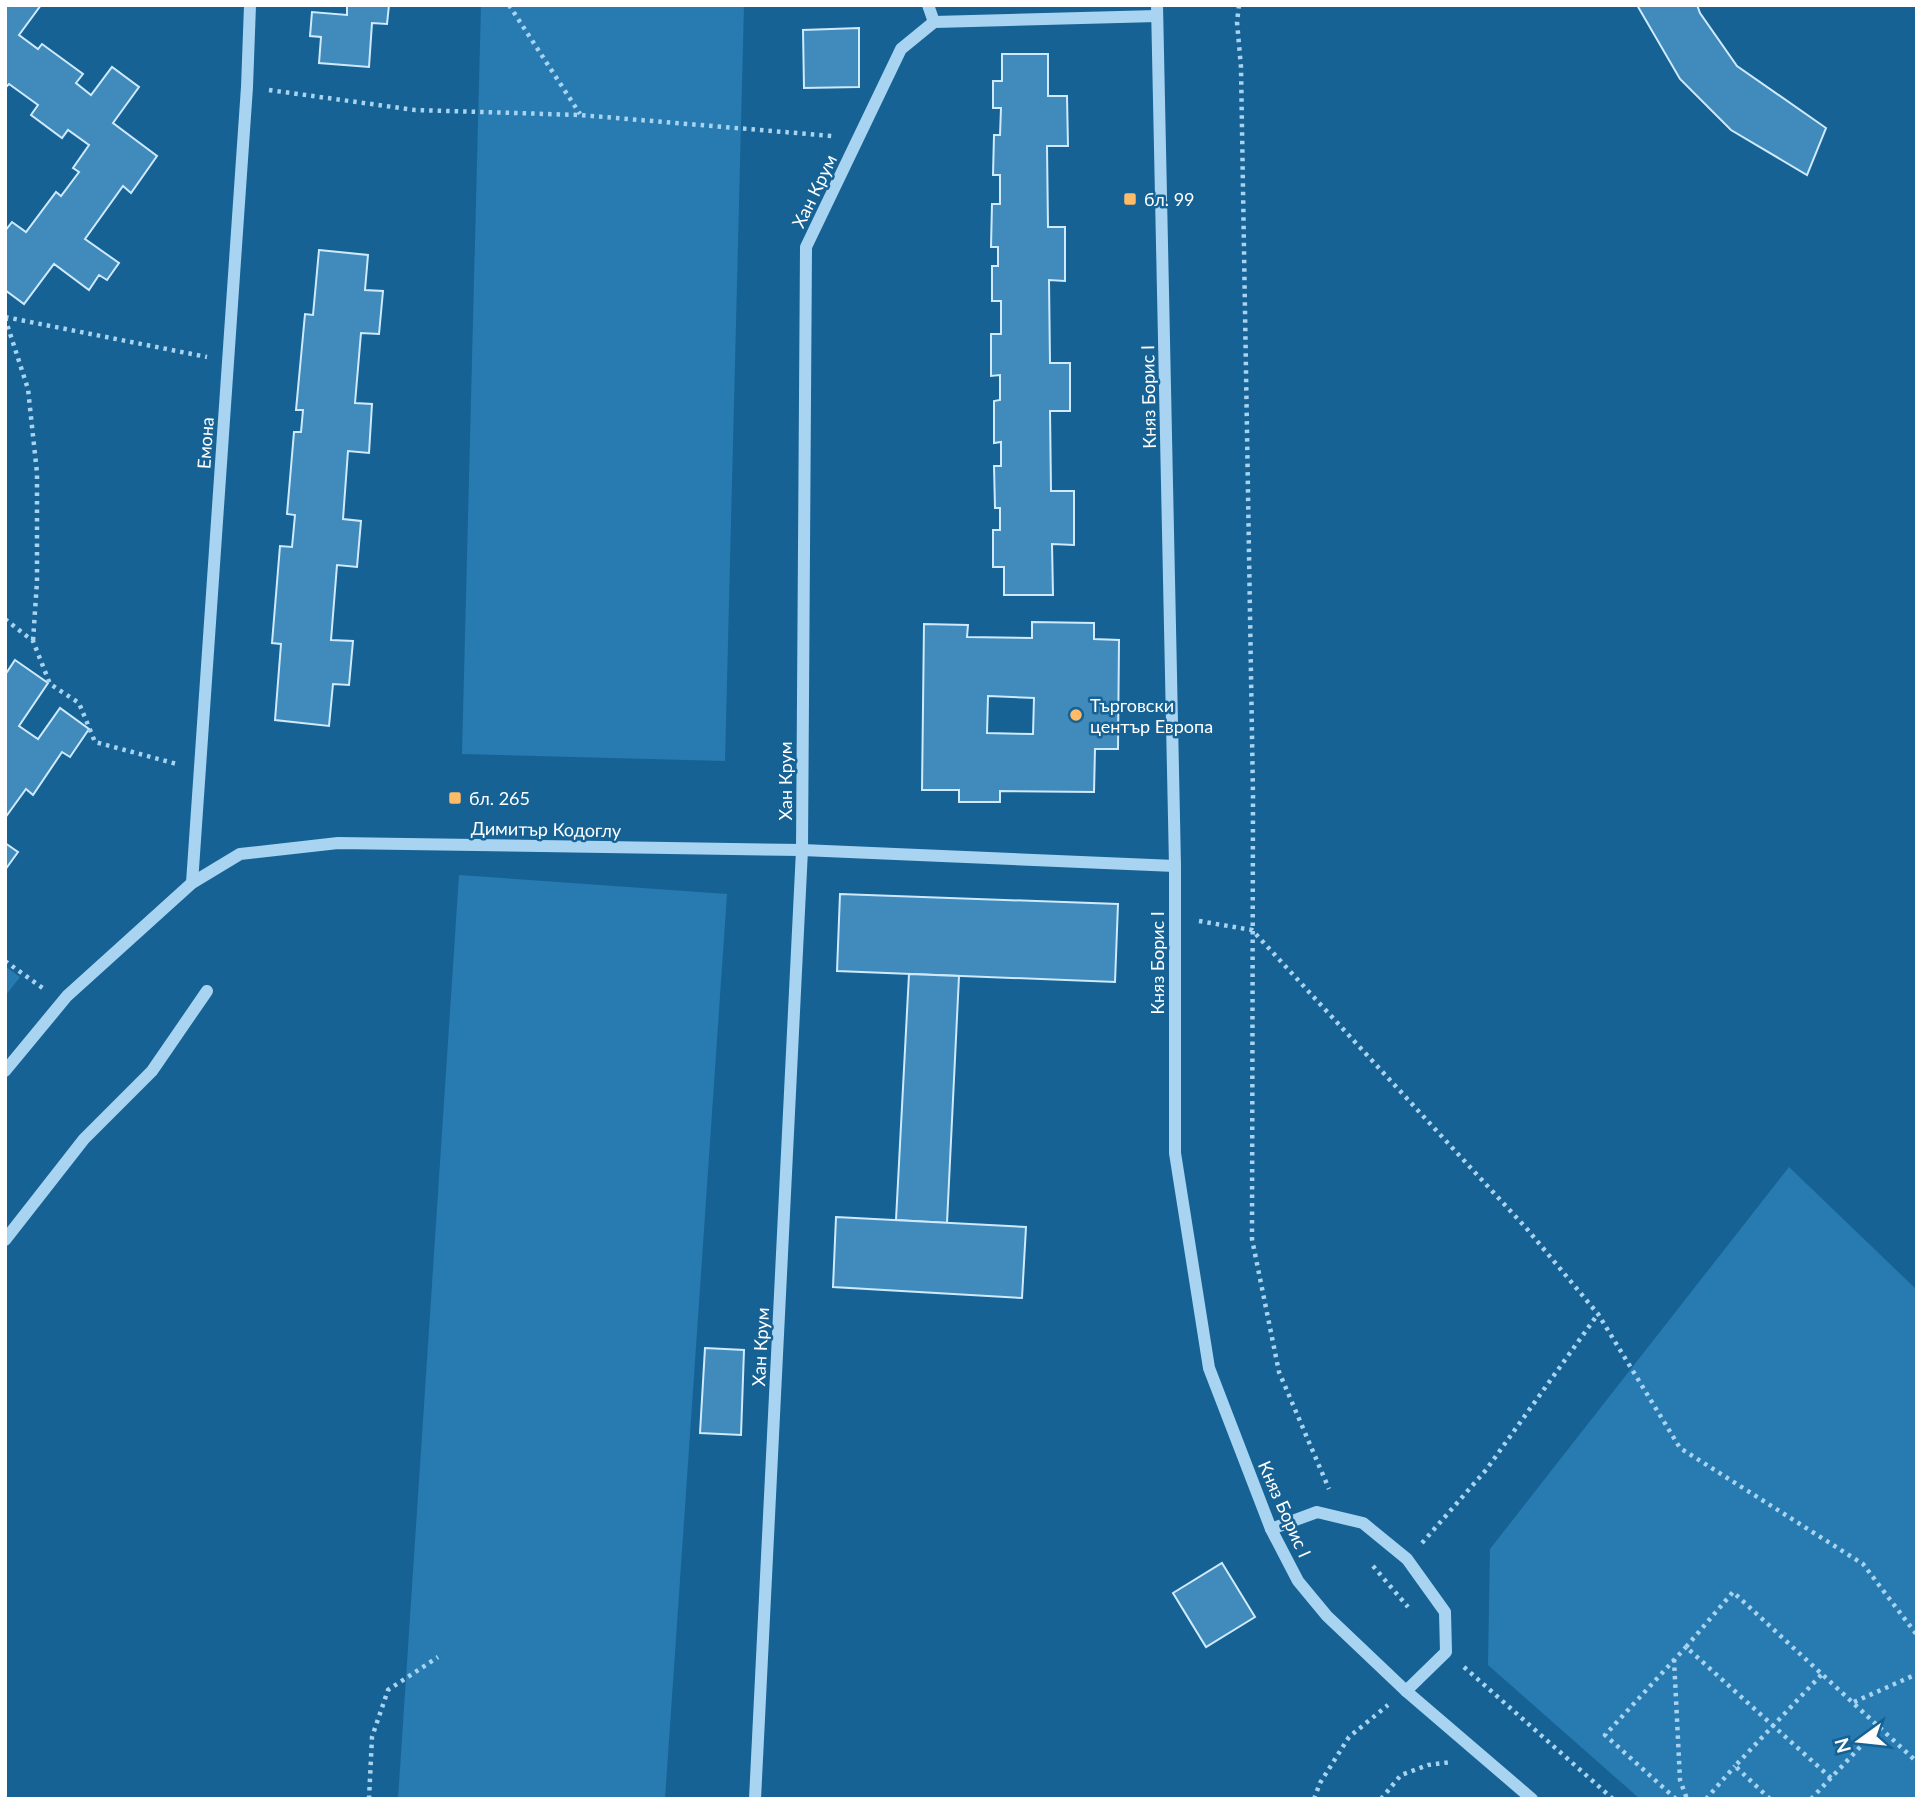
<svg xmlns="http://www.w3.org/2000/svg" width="1922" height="1804" font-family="Lato,sans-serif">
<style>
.green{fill:#277bb1}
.building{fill:#408bbc;stroke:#cfeafc;stroke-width:2;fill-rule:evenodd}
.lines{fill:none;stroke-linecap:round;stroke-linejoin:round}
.path{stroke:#a8d4f1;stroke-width:4.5;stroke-dasharray:3.5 5;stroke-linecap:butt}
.minor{stroke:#a8d4f1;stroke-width:12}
.poi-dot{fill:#ffbb67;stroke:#176294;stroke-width:2.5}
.labels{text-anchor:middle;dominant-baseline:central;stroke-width:5;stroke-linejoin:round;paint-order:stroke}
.street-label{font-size:18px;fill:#fff;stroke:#176294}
.poi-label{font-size:18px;fill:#fff;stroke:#176294;text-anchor:start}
</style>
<rect width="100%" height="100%" fill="#176294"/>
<!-- green -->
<g class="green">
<path d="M481 5H744L725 761 462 754Z"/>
<path d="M459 875 727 894 665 1799H398Z"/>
<path d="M5 966 20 977 5 996Z"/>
<path d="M1789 1167 1917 1290V1799H1640L1488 1665 1490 1549Z"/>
</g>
<!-- building -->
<g class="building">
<path d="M5 5H41L19 35 38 49 42 44 83 74 76 83 91 95 112 67 139 87 113 123 157 156 131 193 123 186 85 239 119 263 107 280 99 275 89 290 54 264 24 304 5 290V231L12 222 26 232 56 192 61 196 79 172 73 168 89 145 68 130 62 138 31 115 38 105 9 84 5 88Z"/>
<path d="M347 5H389L387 24 372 23 369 67 319 63 321 37 310 36 312 12 347 15Z"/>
<path d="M1637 5H1697L1700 13 1737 66 1826 128 1807 175 1731 130 1680 79Z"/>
<path d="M859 28V87L804 88 803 30Z"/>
<path d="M1002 54H1048V96H1067L1068 146H1047L1048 227H1065V281L1049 280 1050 363H1070V411H1050L1051 491H1074V545L1052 544 1053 595H1004V567H993V530H1000V508H995L994 466H1001V442L994 443V401L1000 400V375L991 376V334H1001V301H992V266H998V247H991L992 204H1000V175H993L994 135H1000L1001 108H993V81H1002Z"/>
<path d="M319 250 368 255 365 290 383 291 379 334 361 333 355 403 372 404 369 453 348 451 343 519 361 521 357 567 337 565 331 640 353 641 349 685 333 684 329 726 275 720 281 644 272 643 280 546 292 547 295 515 287 514 294 432H301L303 410H296L305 314 313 315Z"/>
<path d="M1032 622 1094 623V639L1119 640 1118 749H1095L1094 792 1000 791V802H959V790H922L924 624 968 625 967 637 1032 638ZM988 696 1034 698 1033 734 987 733Z"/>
<path d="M15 660 48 683 19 726 38 739 60 708 89 729 70 757 62 752 33 795 26 789 5 818V675Z"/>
<path d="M5 843 18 852 5 870Z"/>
<path d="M840 894 1118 904 1115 982 837 971Z"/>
<path d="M909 974 959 976 947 1223 896 1220Z"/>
<path d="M836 1217 1026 1227 1022 1298 833 1287Z"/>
<path d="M705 1348 744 1350 741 1435 700 1433Z"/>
<path d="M1222 1563 1255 1617 1206 1647 1173 1593Z"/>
</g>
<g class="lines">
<!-- path -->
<g class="path">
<path d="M509 5 580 114"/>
<path d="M1239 5 1237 22 1241 67 1253 796 1252 1239 1279 1372 1329 1489"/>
<path d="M269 90 415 110 580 115 832 136"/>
<path d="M5 317 207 357"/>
<path d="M5 318 28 389 37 473V581L33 641"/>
<path d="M5 619 33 641 50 684 79 703 95 742 177 764"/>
<path d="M1199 921 1252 930 1527 1229 1598 1314 1680 1448 1863 1564 1917 1635"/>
<path d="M5 961 44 989"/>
<path d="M1422 1543 1486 1470 1598 1314"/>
<path d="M1373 1566 1408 1607"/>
<path d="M1674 1659 1680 1780 1687 1799"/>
<path d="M1464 1667 1613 1799"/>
<path d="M1854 1702 1917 1674"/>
<path d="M1831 1778 1686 1647 1733 1592 1917 1762"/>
<path d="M369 1799 372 1737 388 1690 438 1657"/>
<path d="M1314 1799 1320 1783 1349 1737 1388 1705"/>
<path d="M1381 1799 1401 1775 1428 1765 1451 1762"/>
<path d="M1676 1799 1605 1735 1686 1647"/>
<path d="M1706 1799 1735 1766"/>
<path d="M1770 1799 1735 1766 1823 1673"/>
<path d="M1811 1799 1879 1727"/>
</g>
<!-- minor -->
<g class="minor">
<path d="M928 5 934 22"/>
<path d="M1157 5 1175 866V1153L1209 1368 1271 1529 1298 1581 1327 1616 1406 1691 1532 1799"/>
<path d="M192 883 247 87 250 5"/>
<path d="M5 1071 67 996 192 883 240 854 338 843 802 850 1175 866"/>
<path d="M5 1240 84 1139 152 1071 207 991"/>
<path d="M1271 1529 1317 1512 1363 1523 1407 1559 1445 1612 1446 1652 1406 1691"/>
<path d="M755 1799 802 850 806 247 901 49 934 22 1157 16"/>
</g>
</g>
<!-- markers -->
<g class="poi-dot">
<rect x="1123" y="192" width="14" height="14" rx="3.5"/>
<circle cx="1076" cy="715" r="7"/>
<rect x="448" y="791" width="14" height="14" rx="3.5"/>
</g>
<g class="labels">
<!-- street labels -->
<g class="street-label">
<text transform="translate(814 191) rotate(-64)">Хан Крум</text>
<text transform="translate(1148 397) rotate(-91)">Княз Борис I</text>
<text transform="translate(205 443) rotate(-86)">Емона</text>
<text transform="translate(785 781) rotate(-90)">Хан Крум</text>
<text transform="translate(546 829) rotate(1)">Димитър Кодоглу</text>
<text transform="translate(1157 963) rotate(-90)">Княз Борис I</text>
<text transform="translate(760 1347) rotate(-87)">Хан Крум</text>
<text transform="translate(1285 1509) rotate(66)">Княз Борис I</text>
</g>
<!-- poi labels -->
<g class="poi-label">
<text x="1144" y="199">бл. 99</text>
<text x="1090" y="705">Търговски<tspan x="1090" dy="21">център Европа</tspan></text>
<text x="469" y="798">бл. 265</text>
</g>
</g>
<!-- border -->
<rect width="1922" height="1804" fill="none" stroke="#ffffff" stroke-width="14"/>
<!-- north arrow -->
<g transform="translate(1859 1741) rotate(255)" stroke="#176294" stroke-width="5" paint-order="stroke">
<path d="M0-5L12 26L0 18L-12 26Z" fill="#ffffff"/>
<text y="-10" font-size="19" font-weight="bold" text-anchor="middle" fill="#ffffff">N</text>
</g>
</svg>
